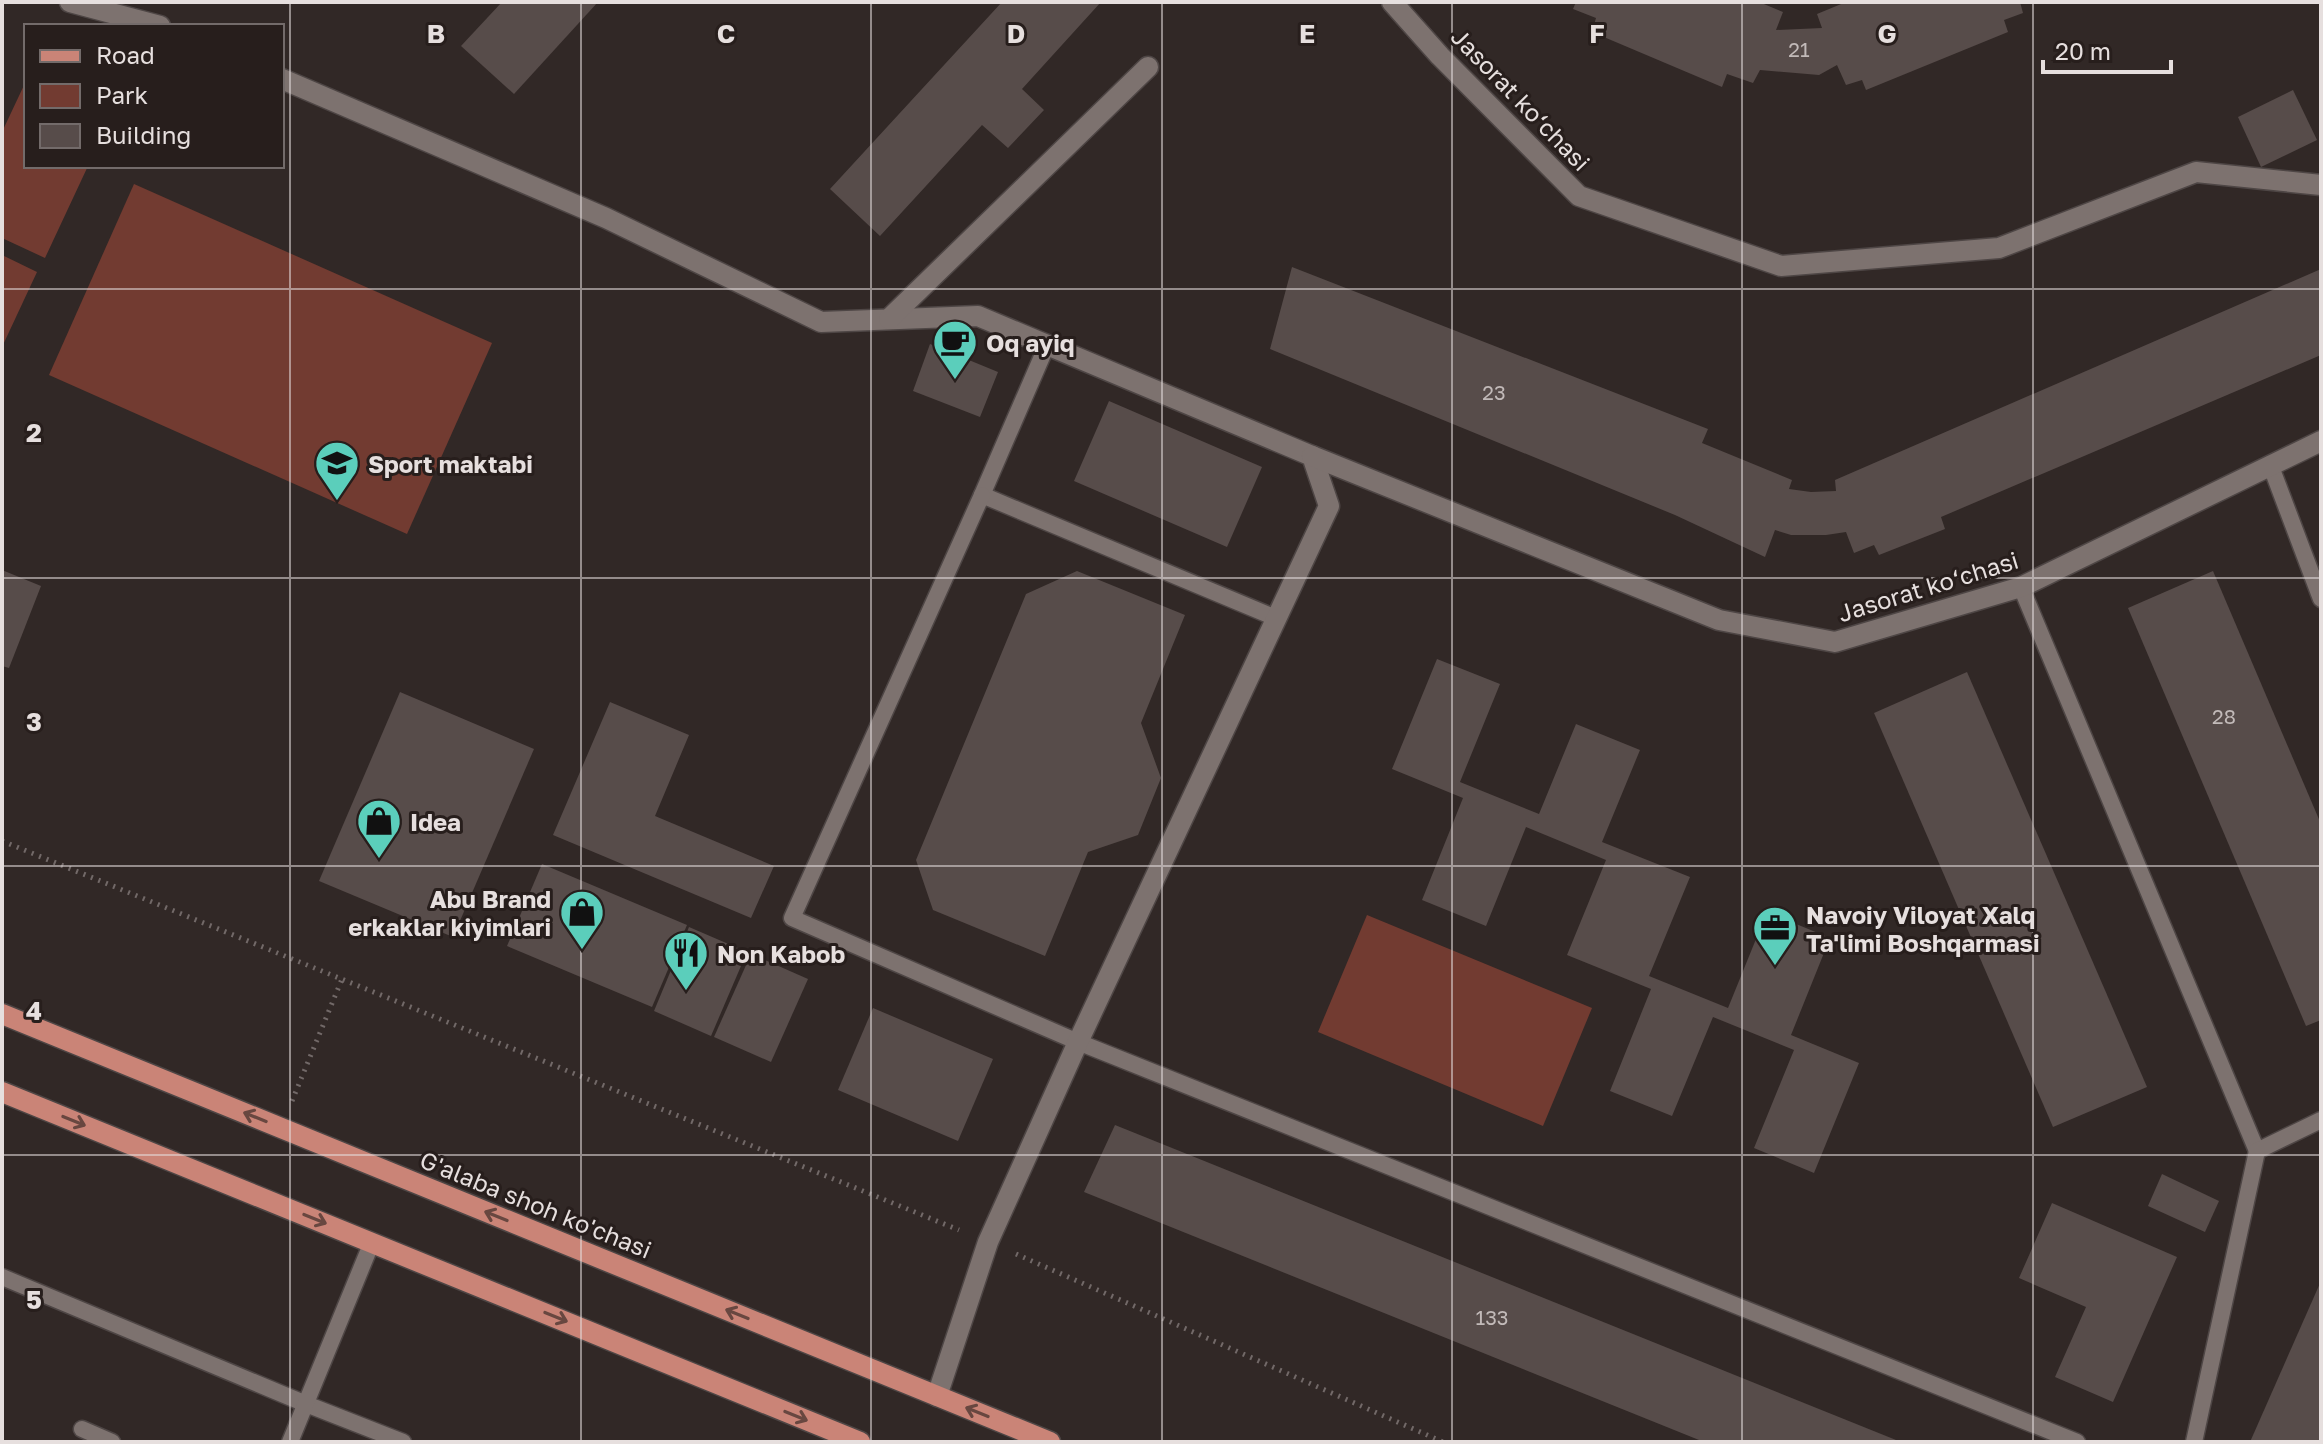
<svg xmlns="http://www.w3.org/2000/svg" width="2323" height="1444" font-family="'Golos Text',sans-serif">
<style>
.green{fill:#723b31}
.building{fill:#574c4a}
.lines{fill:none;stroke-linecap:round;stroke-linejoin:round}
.service-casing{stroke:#4e4645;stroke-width:19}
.minor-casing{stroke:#4e4645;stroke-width:23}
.primary-casing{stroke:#4e4645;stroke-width:23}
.path{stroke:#726968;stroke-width:5;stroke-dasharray:2 6;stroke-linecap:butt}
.service{stroke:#7d726f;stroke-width:16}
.minor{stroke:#7d726f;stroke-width:20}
.primary{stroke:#ca8477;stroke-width:20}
.oneway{stroke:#684740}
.grid{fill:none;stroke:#e6dfde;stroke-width:2;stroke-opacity:0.55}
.labels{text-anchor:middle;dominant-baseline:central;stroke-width:6;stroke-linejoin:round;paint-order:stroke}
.number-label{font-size:20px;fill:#c2bab9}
.street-label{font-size:24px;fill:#e6dfde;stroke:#271e1c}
.poi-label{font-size:24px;font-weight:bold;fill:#e6dfde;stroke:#271e1c;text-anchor:start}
.grid-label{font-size:26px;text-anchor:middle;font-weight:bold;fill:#e6dfde;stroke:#271e1c;stroke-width:6;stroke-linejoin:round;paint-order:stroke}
</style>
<rect width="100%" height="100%" fill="#312826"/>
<!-- green -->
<g class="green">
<path d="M26 81V166H88L45 258 2 238V132Z"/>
<path d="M134 184 492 343 407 534 49 375Z"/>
<path d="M2 255 37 272 2 347Z"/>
<path d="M1367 915 1592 1008 1543 1126 1318 1032Z"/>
</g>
<!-- building -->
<g class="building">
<path d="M502 2H598L514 94 461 46Z"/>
<path d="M1002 2H1101L1022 89 1044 110 1008 148 982 125 880 236 830 189Z"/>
<path d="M1576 2H1759L1783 12 1776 30 1822 28 1817 14 1846 2H2020L2023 13 2004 20 2008 32 1866 90 1862 80 1846 85 1837 65 1819 75 1760 70 1753 83 1727 74 1722 87 1592 32 1596 18 1573 9Z"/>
<path d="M2293 90 2317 140 2261 167 2238 117Z"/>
<path d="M1292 267 1708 429 1702 443 1792 480 1789 489 1811 492 1836 491 1835 480 2321 269V355L1941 517 1945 529 1879 555 1874 545 1854 553 1846 532 1826 535H1791L1775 530 1765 557 1675 515 1270 349Z"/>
<path d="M930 344 998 372 980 417 913 391Z"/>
<path d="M1109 401 1262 467 1227 547 1074 481Z"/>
<path d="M2 570 41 586 9 668 2 666Z"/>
<path d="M1077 571 1185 615 1141 723 1161 778 1138 835 1088 852 1045 956 933 910 916 860 1026 594Z"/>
<path d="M2213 571 2321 824V1020L2306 1026 2128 608Z"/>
<path d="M1437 659 1500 684 1460 782 1539 814 1576 724 1640 750 1602 842 1690 877 1649 976 1728 1008 1767 912 1830 938 1791 1035 1859 1063 1814 1173 1754 1148 1794 1050 1713 1017 1672 1116 1610 1091 1651 989 1567 955 1606 860 1526 827 1486 926 1422 900 1463 798 1392 769Z"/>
<path d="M1967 672 2147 1087 2053 1127 1874 713Z"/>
<path d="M400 692 534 749 453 937 319 881Z"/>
<path d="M610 702 689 735 655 816 774 866 751 918 553 835Z"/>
<path d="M542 864 687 925 652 1007 507 946Z"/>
<path d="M689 927 747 952 711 1036 654 1011Z"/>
<path d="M751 954 808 979 771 1062 714 1037Z"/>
<path d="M873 1008 993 1059 958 1141 838 1090Z"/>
<path d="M1115 1125 1901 1442H1704L1084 1192Z"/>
<path d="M2162 1174 2219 1201 2205 1232 2148 1206Z"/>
<path d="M2052 1203 2177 1257 2113 1402 2055 1377 2086 1307 2019 1278Z"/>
<path d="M2321 1281V1442H2250Z"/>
</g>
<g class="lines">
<!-- service casing -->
<g class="service-casing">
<g id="service">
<path d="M1047 345 982 495 1276 618"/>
<path d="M2270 464 2321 599"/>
<path d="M982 495 792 918 1078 1042 2077 1442"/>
<path d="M2021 587 2257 1151"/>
<path d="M2 1277 306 1404 403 1442"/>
<path d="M82 1429 112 1442"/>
<path d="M290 1442 372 1242"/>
<path d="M2194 1442 2257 1151 2321 1120"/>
</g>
</g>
<!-- minor casing -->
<g class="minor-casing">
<g id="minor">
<path d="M70 2 160 26"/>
<path d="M1392 2 1440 56 1579 196 1781 266 1999 248 2196 172 2321 185"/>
<path d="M282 79 606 218 821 322 978 316 1312 456 1329 506 1078 1042 988 1242 937 1396"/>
<path d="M889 319 1148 67"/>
<path d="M1312 456 1719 620 1835 642 2021 587 2321 441"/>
</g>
</g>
<!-- primary casing -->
<g class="primary-casing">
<g id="primary">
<path d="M2 1014 1050 1442"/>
<path d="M2 1092 860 1442"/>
</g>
</g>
<!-- path -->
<g class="path">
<path d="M2 841 959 1230"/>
<path d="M292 1101 342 979"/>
<path d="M1016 1254 1443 1442"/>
</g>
<!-- service -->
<use href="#service" class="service"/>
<!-- minor -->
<use href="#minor" class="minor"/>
<!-- primary -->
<use href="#primary" class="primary"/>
</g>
<!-- one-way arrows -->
<defs><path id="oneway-shaft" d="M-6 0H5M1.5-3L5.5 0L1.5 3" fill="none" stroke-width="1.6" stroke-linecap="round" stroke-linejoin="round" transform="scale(2)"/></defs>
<g class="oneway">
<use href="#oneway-shaft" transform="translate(255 1117) rotate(-158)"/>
<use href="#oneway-shaft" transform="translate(74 1121) rotate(22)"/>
<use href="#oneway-shaft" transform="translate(496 1216) rotate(-158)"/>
<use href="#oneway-shaft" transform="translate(315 1219) rotate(22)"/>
<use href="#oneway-shaft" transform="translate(737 1314) rotate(-158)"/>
<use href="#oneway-shaft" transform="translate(556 1317) rotate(22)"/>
<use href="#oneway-shaft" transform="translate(977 1412) rotate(-158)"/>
<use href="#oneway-shaft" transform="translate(796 1416) rotate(22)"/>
</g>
<!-- grid -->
<path class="grid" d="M290 2V1442M581 2V1442M871 2V1442M1162 2V1442M1452 2V1442M1742 2V1442M2033 2V1442M2 289H2321M2 578H2321M2 866H2321M2 1155H2321"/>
<!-- icons -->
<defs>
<g id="cafe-pin" transform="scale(2.3)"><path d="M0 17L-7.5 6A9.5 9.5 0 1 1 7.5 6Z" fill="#5bcebb" stroke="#271e1c"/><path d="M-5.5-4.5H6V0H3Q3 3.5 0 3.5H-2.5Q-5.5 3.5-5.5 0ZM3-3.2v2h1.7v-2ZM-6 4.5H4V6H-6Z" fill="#111"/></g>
<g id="school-pin" transform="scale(2.3)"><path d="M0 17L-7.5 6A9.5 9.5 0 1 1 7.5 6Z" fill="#5bcebb" stroke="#271e1c"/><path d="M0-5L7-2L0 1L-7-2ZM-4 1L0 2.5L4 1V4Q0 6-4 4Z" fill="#111"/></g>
<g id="shop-pin" transform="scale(2.3)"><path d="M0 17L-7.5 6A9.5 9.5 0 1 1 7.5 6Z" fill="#5bcebb" stroke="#271e1c"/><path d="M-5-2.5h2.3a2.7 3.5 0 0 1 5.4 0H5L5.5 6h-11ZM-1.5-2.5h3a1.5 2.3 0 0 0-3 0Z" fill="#111"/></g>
<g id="office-pin" transform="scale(2.3)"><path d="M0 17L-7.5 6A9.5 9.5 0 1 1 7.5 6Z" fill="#5bcebb" stroke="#271e1c"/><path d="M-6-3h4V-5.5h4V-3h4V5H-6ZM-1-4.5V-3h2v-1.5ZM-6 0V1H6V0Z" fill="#111"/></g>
<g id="restaurant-pin" transform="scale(2.3)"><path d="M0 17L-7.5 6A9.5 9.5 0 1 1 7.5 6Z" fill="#5bcebb" stroke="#271e1c"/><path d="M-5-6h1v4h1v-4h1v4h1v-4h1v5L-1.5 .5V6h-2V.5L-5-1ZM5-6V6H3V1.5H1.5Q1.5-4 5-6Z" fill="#111"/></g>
</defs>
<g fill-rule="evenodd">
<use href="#cafe-pin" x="955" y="342"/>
<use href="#school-pin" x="337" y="463"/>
<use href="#shop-pin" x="379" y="821"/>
<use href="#shop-pin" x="582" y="912"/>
<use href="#office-pin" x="1775" y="928"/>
<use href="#restaurant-pin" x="686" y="953"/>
</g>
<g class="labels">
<!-- number labels -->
<g class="number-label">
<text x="1799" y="49">21</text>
<text x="1494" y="392">23</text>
<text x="2224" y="716">28</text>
<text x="1492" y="1317">133</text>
</g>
<!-- street labels -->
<g class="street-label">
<text transform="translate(1521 99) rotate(46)">Jasorat ko‘chasi</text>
<text transform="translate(1928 586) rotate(-17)">Jasorat ko‘chasi</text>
<text transform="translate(536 1204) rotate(22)">G'alaba shoh ko'chasi</text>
</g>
<!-- poi labels -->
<g class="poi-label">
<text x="986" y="342">Oq ayiq</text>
<text x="368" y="463">Sport maktabi</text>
<text x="410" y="821">Idea</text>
<text x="551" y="898" text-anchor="end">Abu Brand<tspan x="551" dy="28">erkaklar kiyimlari</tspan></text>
<text x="1806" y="914">Navoiy Viloyat Xalq<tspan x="1806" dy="28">Ta'limi Boshqarmasi</tspan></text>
<text x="717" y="953">Non Kabob</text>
</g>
</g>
<g class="grid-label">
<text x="436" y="43">B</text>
<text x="726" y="43">C</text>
<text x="1016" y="43">D</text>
<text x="1307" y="43">E</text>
<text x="1597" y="43">F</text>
<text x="1887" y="43">G</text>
<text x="34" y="442">2</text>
<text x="34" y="731">3</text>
<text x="34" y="1020">4</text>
<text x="34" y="1309">5</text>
</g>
<!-- border -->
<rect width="2323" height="1444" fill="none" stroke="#e6dfde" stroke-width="8"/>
<!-- legend -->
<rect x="24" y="24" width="260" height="144" fill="#271e1c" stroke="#736b6a" stroke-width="2"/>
<rect x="40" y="50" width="40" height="12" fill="#ca8477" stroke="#736b6a" stroke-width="2"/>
<text x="96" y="64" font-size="24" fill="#e6dfde">Road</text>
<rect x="40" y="84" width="40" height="24" fill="#723b31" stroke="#736b6a" stroke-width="2"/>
<text x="96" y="104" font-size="24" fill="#e6dfde">Park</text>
<rect x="40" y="124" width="40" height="24" fill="#574c4a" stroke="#736b6a" stroke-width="2"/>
<text x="96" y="144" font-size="24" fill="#e6dfde">Building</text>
<!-- scale -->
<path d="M2043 60v12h128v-12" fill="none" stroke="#e6dfde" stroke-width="4"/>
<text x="2055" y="60" font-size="24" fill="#e6dfde" stroke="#271e1c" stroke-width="6" paint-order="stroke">20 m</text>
</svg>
